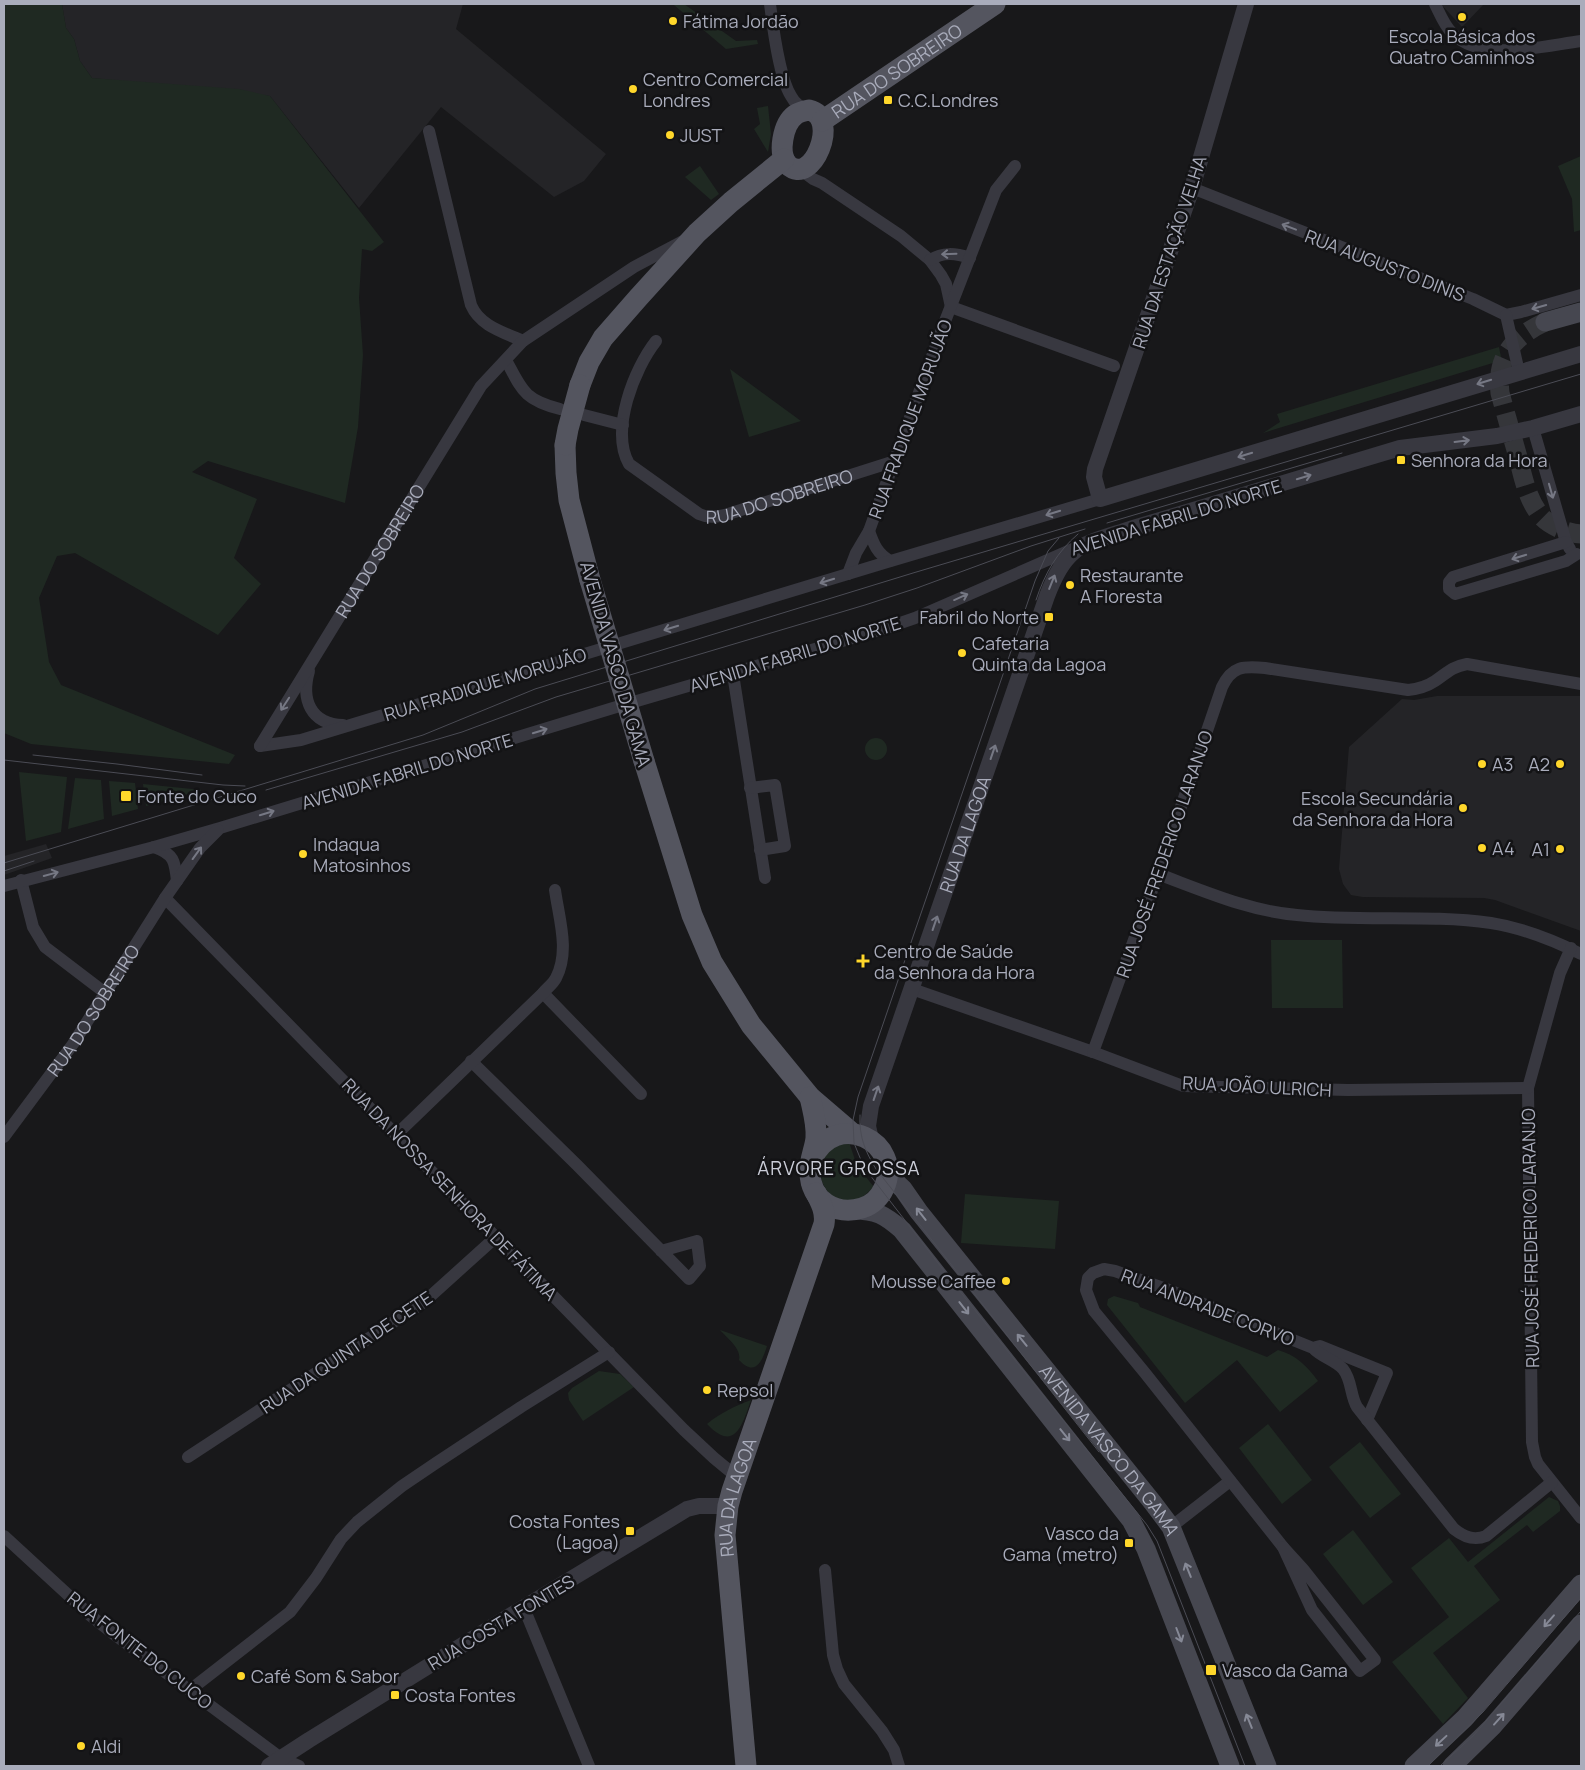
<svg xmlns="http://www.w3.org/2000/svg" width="1585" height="1770" font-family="Manrope,sans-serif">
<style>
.built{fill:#242427}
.green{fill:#1f2922}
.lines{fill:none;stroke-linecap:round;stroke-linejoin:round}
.secondary-tunnel{stroke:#35363a;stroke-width:19;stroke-dasharray:19 9;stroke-linecap:butt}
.minor{stroke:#383840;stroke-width:12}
.tertiary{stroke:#383840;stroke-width:16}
.secondary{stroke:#464750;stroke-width:19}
.primary{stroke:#54555f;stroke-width:21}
.tram{stroke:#4b4c55;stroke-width:1}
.primary-bridge{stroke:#54555f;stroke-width:21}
.oneway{stroke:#767884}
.oneway2{stroke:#868996}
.poi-dot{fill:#ffd72b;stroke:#131315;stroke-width:2}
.labels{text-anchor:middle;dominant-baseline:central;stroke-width:5;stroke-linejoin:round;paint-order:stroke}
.poi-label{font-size:18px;fill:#a9acbb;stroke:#131315;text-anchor:start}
.street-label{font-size:18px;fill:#a9acbb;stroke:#131315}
.neighbourhood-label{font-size:19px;letter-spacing:1px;fill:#caccd7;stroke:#131315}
</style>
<rect width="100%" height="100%" fill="#18181a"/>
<!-- built -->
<g class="built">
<path d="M62 4H463L456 29 606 154 584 181 554 197 441 107 359 208 270 96 92 78 80 61 74 39 66 28Z"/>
<path d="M1441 4H1484L1462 27Z"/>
<path d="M1437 696H1581V931L1495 900 1484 898 1363 897 1351 895 1343 884 1339 869 1349 747 1402 699 1414 700Z"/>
<path d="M46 844 52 858 4 875V856Z"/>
</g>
<!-- green -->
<g class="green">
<path d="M4 4H62L66 28 74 39 80 61 92 78 239 89 270 96 384 242 372 251 362 249 359 298 363 355 358 427 345 503 208 461 192 472 257 499 234 558 261 584 218 635 75 553 57 556 39 598 49 662 61 685 235 755 229 764 31 744 4 733Z"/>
<path d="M678 4H684L736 41 757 40 758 44 726 49 674 5Z"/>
<path d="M768 106 771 134 768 152 754 129 760 124 757 108Z"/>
<path d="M1581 156V230L1574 232 1572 199 1558 166Z"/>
<path d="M700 166 719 194 711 200 685 177Z"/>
<path d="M1499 347 1501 357 1496 362 1263 433 1280 422 1277 414Z"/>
<path d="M730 369 801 421 749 437Z"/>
<circle cx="876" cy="749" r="11"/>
<path d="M19 772 67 777 61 832 26 841Z"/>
<path d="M75 778 101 780 104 819 68 829Z"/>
<path d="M109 781 135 783 138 809 112 816Z"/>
<path d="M143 784 202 790 146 806Z"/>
<path d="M1271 940H1342L1343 1008H1272Z"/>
<path d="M849 1142 857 1166 874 1187 859 1200C853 1200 846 1201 840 1200 821 1195 813 1164 828 1151 833 1147 843 1144 849 1142Z"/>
<path d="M965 1194 1059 1201 1055 1249 961 1243Z"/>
<path d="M1114 1296 1138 1303 1140 1307 1267 1357 1278 1350C1296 1355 1307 1366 1318 1381L1280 1412 1237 1360 1185 1403 1107 1305 1108 1299Z"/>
<path d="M720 1330 767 1346C762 1362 755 1377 739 1360 742 1349 727 1338 720 1330Z"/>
<path d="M599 1371 620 1374 634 1387 583 1421 569 1400 568 1393 572 1388Z"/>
<path d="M751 1400C743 1423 735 1454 707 1424 720 1413 735 1406 751 1400Z"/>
<path d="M1268 1424 1312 1480 1282 1504 1239 1448Z"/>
<path d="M1360 1442 1401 1494 1370 1518 1329 1467Z"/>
<path d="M1549 1497 1558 1501 1560 1506V1511L1533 1532 1527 1525 1474 1566 1500 1600 1433 1653 1468 1698 1443 1724 1392 1662 1449 1617 1411 1568 1449 1538 1468 1562Z"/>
<path d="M1353 1530 1393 1582 1363 1605 1323 1554Z"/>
</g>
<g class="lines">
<!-- secondary-tunnel -->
<path class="secondary-tunnel" d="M1545 322C1513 337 1496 357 1500 393 1506 415 1512 436 1518 457 1523 477 1527 498 1540 515 1549 526 1567 533 1581 534"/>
<!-- minor -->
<g class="minor">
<path d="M770 4C773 27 779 77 791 96 795 104 801 108 809 110"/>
<path d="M1435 4C1440 14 1444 25 1452 33 1481 63 1543 46 1581 41"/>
<path d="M429 131 471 305C480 326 503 332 523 341"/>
<path d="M801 170 813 179 822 183 901 236 930 260 941 275 946 284 951 307"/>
<path d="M1192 188 1473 299 1506 315 1521 312 1581 295"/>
<path d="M930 260C943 252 955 253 970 258"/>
<path d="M951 307 1114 366"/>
<path d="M1506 315 1519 372"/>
<path id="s1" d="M656 341C634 369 610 430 629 464L699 514C708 518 715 517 725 515L895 461"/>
<path d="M506 360C522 390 524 400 560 409"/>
<path d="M584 415 623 425"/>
<path d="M1533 428 1566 542 1570 549"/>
<path d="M869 531C874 545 877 553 890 561"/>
<path d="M1566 542 1453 577 1449 582V589L1455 594 1566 561 1577 554"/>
<path d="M848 574 856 553 869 531 942 329 996 190 1015 166"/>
<path d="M309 671C301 699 310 724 343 725"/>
<path d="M733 674 765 878"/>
<path d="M260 746 301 740 884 563 1100 499"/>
<path id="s2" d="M260 746 481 386 523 341 634 267 683 241"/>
<path d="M750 788 775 785 785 846 760 850"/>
<path d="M154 847C174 854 175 861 177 881"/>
<path d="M1158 874C1204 891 1249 911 1297 915 1362 922 1427 914 1491 923 1523 928 1553 940 1581 954"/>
<path d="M21 880 33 927 45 947 104 992"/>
<path d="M4 886 154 847 220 828 613 708 883 629 915 618 1075 548"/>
<path d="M165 898 684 1430 714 1458 737 1477"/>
<path d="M1571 948 1560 973 1528 1088 1532 1442 1535 1457 1538 1464 1581 1518"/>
<path d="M912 989 1093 1052 1183 1086 1348 1090 1528 1088"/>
<path d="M543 993 641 1094"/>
<path d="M1093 1052 1158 874 1222 687C1232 666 1243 666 1265 668L1408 690C1418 689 1426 687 1435 681 1447 673 1451 667 1467 664L1581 684"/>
<path d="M471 1061 577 1165 689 1279 700 1266 697 1241 661 1251"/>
<path d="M397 1134 543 993C547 988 553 984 556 978 570 951 559 919 555 890"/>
<path id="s3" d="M4 1137 73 1044 165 898 200 848 218 830"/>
<path d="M1316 1347 1320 1346 1387 1373 1367 1420"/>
<path d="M188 1457 424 1302 496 1237"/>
<path d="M1171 1527 1230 1481"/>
<path d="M4 1536 91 1616 115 1635 281 1758 299 1766"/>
<path d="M1283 1547 1145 1373 1094 1311 1086 1290 1088 1278 1093 1273 1104 1269 1115 1271 1169 1290 1313 1348C1321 1357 1335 1360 1343 1369 1352 1380 1350 1395 1357 1407L1454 1529C1464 1537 1474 1541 1486 1536L1552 1482"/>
<path d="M1283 1547 1303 1569 1375 1660 1360 1671 1312 1610Z"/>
<path d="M825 1570 833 1655 837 1669 844 1684 882 1731 894 1750 899 1766"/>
<path d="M524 1608 589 1766"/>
<path d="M190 1690 290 1612 316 1578 341 1539 357 1522 402 1486 436 1463 521 1407 609 1352"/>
</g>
<!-- tertiary -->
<g class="tertiary">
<path d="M1246 4 1192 188 1095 469 1094 477 1100 499 1581 354"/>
<path id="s4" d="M871 1140 868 1126 871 1106 1047 596C1066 545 1081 545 1130 529L1400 448 1497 436 1533 428 1581 414"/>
<path d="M269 1766 309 1740 503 1620 687 1509 699 1506H728"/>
</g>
<!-- secondary -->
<g class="secondary">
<path d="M1545 322 1581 312"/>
<path id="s5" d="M887 1174 903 1189 919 1212 1153 1503 1171 1527 1267 1766"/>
<path d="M854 1210C876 1210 885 1215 902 1230L1131 1520 1146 1549 1230 1766"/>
<path d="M1414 1766 1465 1718 1581 1584"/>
<path d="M1452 1766 1492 1727 1581 1624"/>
</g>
<!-- primary -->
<g class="primary">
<path d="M809 110C841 117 812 188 788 165 777 154 783 124 795 115 799 112 804 111 809 110Z"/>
<path id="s6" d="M822 121 995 4"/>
<path d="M580 385 589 362 603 338 638 298 697 233 731 202 784 159"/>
<path d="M565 445 566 473 569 500 590 580"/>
<path d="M644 761 692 915 712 962 751 1025 810 1097 852 1133"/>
<path d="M810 1097C813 1111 817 1124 816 1138 815 1149 809 1160 810 1172 810 1201 836 1216 862 1208 872 1205 880 1197 884 1188 904 1142 836 1108 812 1159"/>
<path id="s7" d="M746 1766 725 1535 728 1506 732 1491 824 1224C826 1212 821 1203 816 1193"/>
</g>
<!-- tram -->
<g class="tram">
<path d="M1107 523 1342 453"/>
<path d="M1059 538 1048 551 1035 581 858 1097 853 1120 854 1143 863 1165 873 1179 962 1294 1147 1525 1157 1541 1170 1574 1245 1766"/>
<path d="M1036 600C1045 573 1057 552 1078 534"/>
<path d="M33 755 117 764 202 775"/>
<path d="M4 760 223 785 245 786"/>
<path d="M266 790 462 732 556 697 865 605 917 588 1031 546 1085 529"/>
<path d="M4 863 423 735 535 689 913 573 1581 374"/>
<path d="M4 871 34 861"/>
<path d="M860 1115C859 1137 865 1151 876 1169L1099 1452"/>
<path d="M1428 1766 1483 1712 1581 1598"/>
<path d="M1440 1766 1474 1735 1581 1611"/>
</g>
<!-- primary-bridge -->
<g class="primary-bridge">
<path d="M565 445 568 429 580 385"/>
<path d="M590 580 644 761"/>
</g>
</g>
<!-- one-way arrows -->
<defs><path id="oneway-shaft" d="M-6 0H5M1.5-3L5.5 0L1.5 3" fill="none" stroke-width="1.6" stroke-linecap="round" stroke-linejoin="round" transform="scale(1.25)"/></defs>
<g class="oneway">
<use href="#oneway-shaft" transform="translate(1289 227) rotate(-159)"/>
<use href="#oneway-shaft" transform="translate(949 254) rotate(178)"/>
<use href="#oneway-shaft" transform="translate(1539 307) rotate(164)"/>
<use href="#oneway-shaft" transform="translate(1484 382) rotate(163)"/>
<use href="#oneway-shaft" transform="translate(1462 441) rotate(-7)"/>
<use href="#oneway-shaft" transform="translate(1245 455) rotate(163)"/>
<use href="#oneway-shaft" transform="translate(1304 477) rotate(-17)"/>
<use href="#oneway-shaft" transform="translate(1551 491) rotate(74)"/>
<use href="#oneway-shaft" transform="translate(1053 513) rotate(163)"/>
<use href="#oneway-shaft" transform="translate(1519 557) rotate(163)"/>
<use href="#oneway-shaft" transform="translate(827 581) rotate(163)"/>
<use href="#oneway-shaft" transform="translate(1052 582) rotate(-68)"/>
<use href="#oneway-shaft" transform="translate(961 597) rotate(-24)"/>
<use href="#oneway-shaft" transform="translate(671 628) rotate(163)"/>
<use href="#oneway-shaft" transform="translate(285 704) rotate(123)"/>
<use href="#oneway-shaft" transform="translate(540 731) rotate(-17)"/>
<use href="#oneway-shaft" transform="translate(993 752) rotate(-71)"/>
<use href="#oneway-shaft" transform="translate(267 813) rotate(-17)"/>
<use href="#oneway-shaft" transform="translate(197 853) rotate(-54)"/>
<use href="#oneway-shaft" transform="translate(51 874) rotate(-15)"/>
<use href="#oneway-shaft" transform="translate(935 923) rotate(-71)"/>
<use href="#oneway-shaft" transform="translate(876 1093) rotate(-71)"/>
</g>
<g class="oneway2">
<use href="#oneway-shaft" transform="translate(921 1214) rotate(-128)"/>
<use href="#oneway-shaft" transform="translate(964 1308) rotate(52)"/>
<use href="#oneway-shaft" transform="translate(1022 1340) rotate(-129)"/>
<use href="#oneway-shaft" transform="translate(1065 1435) rotate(51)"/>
<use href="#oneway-shaft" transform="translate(1188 1570) rotate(-112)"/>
<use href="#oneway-shaft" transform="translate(1549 1621) rotate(131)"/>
<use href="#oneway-shaft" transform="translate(1179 1635) rotate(69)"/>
<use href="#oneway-shaft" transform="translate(1499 1719) rotate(-48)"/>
<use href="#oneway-shaft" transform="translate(1249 1721) rotate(-112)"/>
<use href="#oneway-shaft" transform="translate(1441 1741) rotate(137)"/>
</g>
<!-- markers -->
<g class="poi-dot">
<circle cx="1462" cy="17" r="5"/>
<circle cx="673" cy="21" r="5"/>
<circle cx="633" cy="89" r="5"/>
<rect x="883" y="95" width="10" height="10" rx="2.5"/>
<circle cx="670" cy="135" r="5"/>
<rect x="1396" y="455" width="10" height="10" rx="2.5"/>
<circle cx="1070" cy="585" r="5"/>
<rect x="1044" y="612" width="10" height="10" rx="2.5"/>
<circle cx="962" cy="653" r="5"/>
<circle cx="1482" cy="764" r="5"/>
<circle cx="1560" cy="764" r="5"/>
<rect x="120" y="790" width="12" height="12" rx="2.5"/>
<circle cx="1463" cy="808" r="5"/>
<circle cx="1482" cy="848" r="5"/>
<circle cx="1560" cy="849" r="5"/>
<circle cx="303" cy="854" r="5"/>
<path d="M860.5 953.5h5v5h5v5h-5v5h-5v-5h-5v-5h5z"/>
<circle cx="1006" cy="1281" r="5"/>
<circle cx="707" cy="1390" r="5"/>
<rect x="625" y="1526" width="10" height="10" rx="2.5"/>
<rect x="1124" y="1538" width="10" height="10" rx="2.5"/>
<rect x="1205" y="1664" width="12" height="12" rx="2.5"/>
<circle cx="241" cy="1676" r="5"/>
<rect x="390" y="1690" width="10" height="10" rx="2.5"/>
<circle cx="81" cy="1746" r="5"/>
</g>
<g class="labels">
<!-- poi labels -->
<g class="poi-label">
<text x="683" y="21">Fátima Jordão</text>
<text x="1462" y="36" text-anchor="middle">Escola Básica dos<tspan x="1462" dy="21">Quatro Caminhos</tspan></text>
<text x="643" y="79">Centro Comercial<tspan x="643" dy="21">Londres</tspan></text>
<text x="898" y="100">C.C.Londres</text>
<text x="680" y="135">JUST</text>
<text x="1411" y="460">Senhora da Hora</text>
<text x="1080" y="575">Restaurante<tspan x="1080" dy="21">A Floresta</tspan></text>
<text x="1039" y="617" text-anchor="end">Fabril do Norte</text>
<text x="972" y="643">Cafetaria<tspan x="972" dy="21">Quinta da Lagoa</tspan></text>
<text x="1492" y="764">A3</text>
<text x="1550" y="764" text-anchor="end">A2</text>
<text x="137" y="796">Fonte do Cuco</text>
<text x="1453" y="798" text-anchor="end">Escola Secundária<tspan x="1453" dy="21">da Senhora da Hora</tspan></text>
<text x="313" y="844">Indaqua<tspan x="313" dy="21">Matosinhos</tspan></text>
<text x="1492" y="848">A4</text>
<text x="1550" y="849" text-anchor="end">A1</text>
<text x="874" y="951">Centro de Saúde<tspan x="874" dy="21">da Senhora da Hora</tspan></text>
<text x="996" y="1281" text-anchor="end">Mousse Caffee</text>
<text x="717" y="1390">Repsol</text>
<text x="620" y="1521" text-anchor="end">Costa Fontes<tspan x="620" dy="21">(Lagoa)</tspan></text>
<text x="1119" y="1533" text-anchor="end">Vasco da<tspan x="1119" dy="21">Gama (metro)</tspan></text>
<text x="1222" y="1670">Vasco da Gama</text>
<text x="251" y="1676">Café Som &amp; Sabor</text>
<text x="405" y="1695">Costa Fontes</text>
<text x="91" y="1746">Aldi</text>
</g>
<!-- street labels -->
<g class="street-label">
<text stroke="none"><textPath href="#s6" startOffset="90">RUA DO SOBREIRO</textPath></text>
<text transform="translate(1169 252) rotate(-72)">RUA DA ESTAÇÃO VELHA</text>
<text transform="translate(1385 265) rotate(21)">RUA AUGUSTO DINIS</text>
<text transform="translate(910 419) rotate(-70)">RUA FRADIQUE MORUJÃO</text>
<text stroke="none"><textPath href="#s1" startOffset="301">RUA DO SOBREIRO</textPath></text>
<text transform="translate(1176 517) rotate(-17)">AVENIDA FABRIL DO NORTE</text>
<text stroke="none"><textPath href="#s2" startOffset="229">RUA DO SOBREIRO</textPath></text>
<text transform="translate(795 654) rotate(-17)">AVENIDA FABRIL DO NORTE</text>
<text transform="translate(616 664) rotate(74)">AVENIDA VASCO DA GAMA</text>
<text transform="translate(485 684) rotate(-17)">RUA FRADIQUE MORUJÃO</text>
<text transform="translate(407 771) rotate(-17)">AVENIDA FABRIL DO NORTE</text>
<text stroke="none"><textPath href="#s4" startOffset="322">RUA DA LAGOA</textPath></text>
<text transform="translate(1164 854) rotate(-71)">RUA JOSÉ FREDERICO LARANJO</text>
<text stroke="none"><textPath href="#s3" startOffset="155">RUA DO SOBREIRO</textPath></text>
<text transform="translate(1257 1086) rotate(3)">RUA JOÃO ULRICH</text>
<text transform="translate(450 1189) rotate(46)">RUA DA NOSSA SENHORA DE FÁTIMA</text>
<text transform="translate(1530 1238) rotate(-91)">RUA JOSÉ FREDERICO LARANJO</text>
<text transform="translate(1208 1307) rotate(21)">RUA ANDRADE CORVO</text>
<text transform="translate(346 1352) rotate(-34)">RUA DA QUINTA DE CETE</text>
<text stroke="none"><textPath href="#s5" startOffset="355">AVENIDA VASCO DA GAMA</textPath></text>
<text stroke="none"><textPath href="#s7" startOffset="271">RUA DA LAGOA</textPath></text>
<text transform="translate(501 1622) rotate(-31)">RUA COSTA FONTES</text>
<text transform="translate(140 1650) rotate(38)">RUA FONTE DO CUCO</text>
</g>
<!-- neighbourhood labels -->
<g class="neighbourhood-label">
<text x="839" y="1168">ÁRVORE GROSSA</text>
</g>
</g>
<!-- border -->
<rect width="1585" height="1770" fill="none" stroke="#a9acbb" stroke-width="10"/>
</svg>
